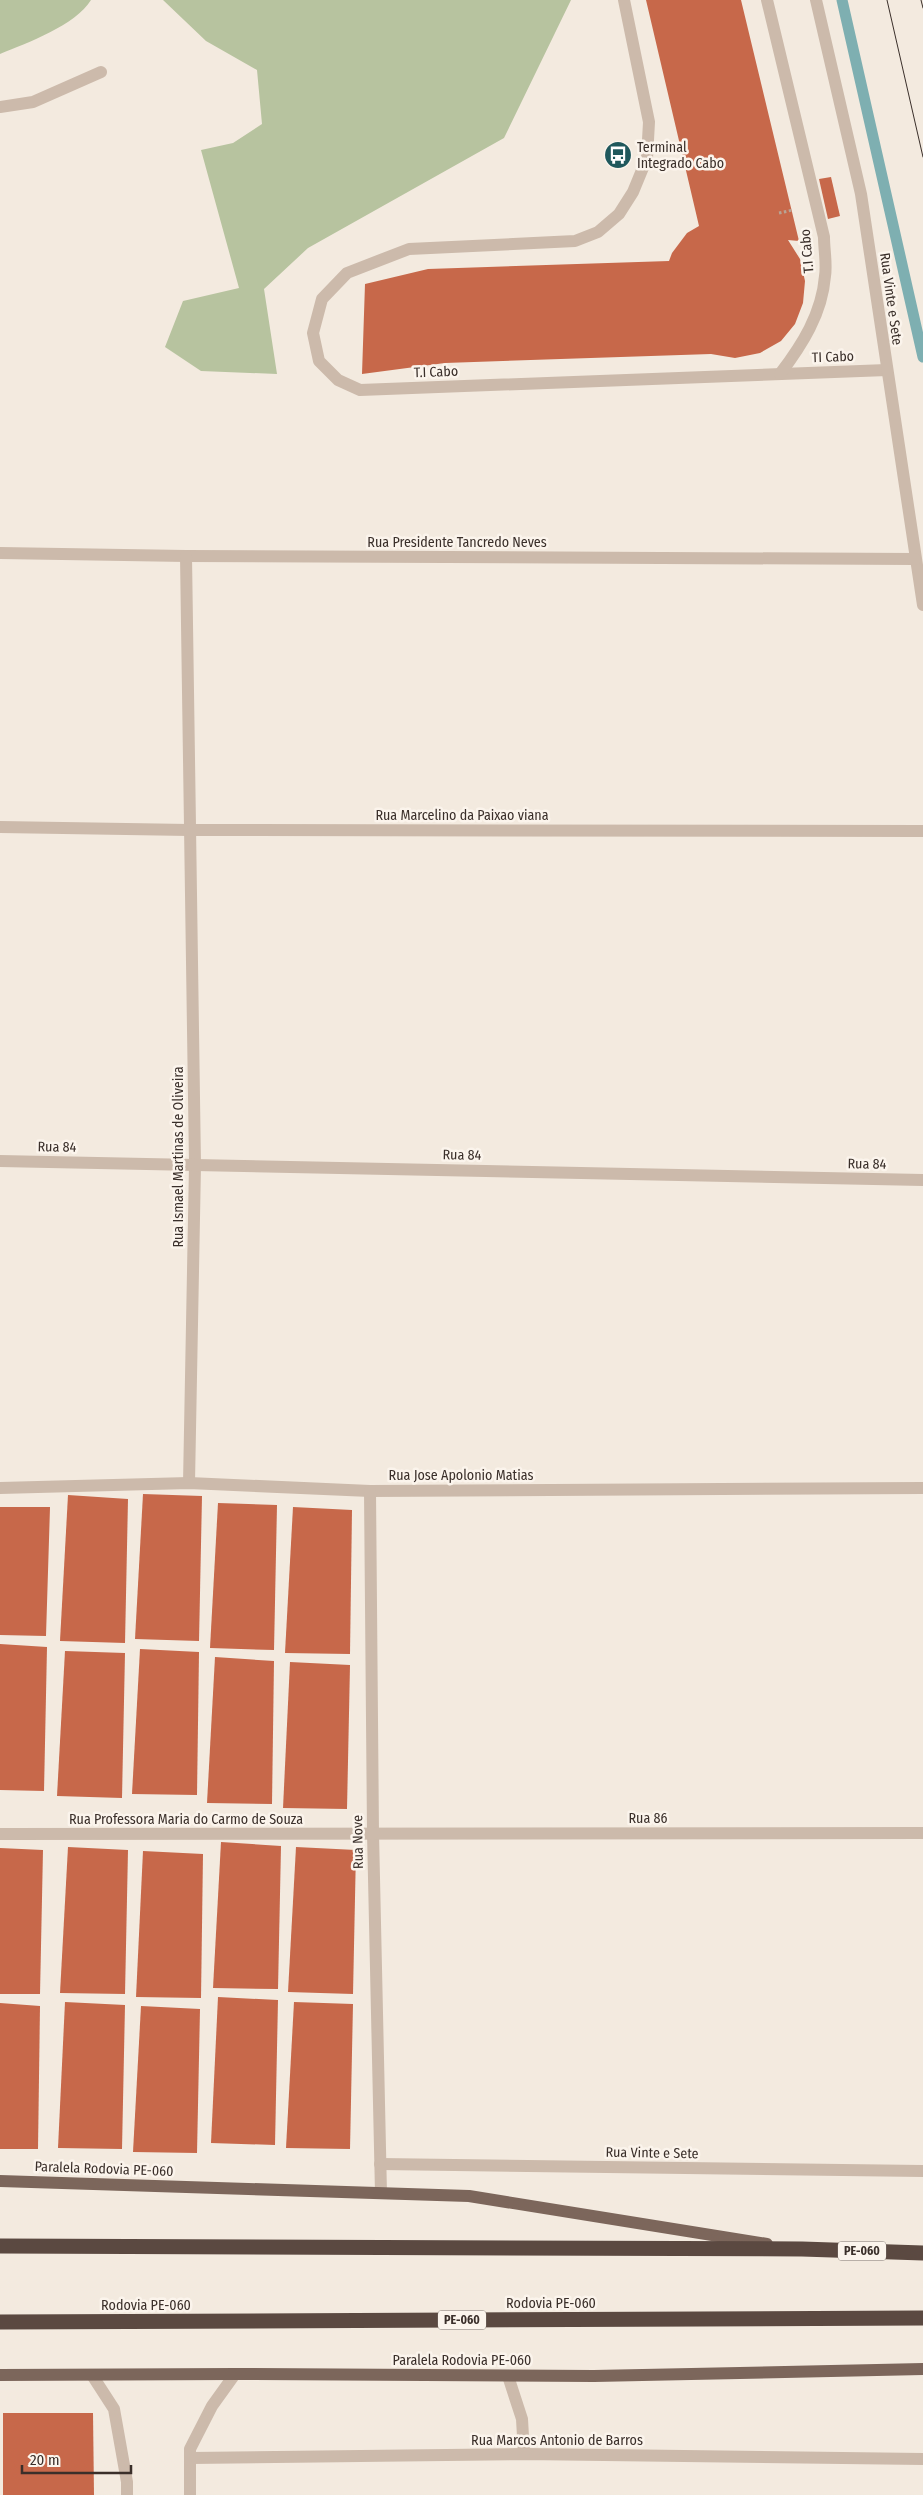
<svg xmlns="http://www.w3.org/2000/svg" width="923" height="2495" font-family="'Fira Sans Condensed',sans-serif">
<style>
.green{fill:#b7c39f}
.lines{fill:none;stroke-linecap:round;stroke-linejoin:round}
.stream{stroke:#7eafb1;stroke-width:11}
.building{fill:#c7684a}
.path{stroke:#b8a495;stroke-width:3;stroke-dasharray:2.5 2.5;stroke-linecap:butt}
.minor{stroke:#ccbaab;stroke-width:12}
.major{stroke:#7c665b;stroke-width:12}
.highway{stroke:#5b4941;stroke-width:15}
.tram{stroke:#3a2f2a;stroke-width:1}
.labels{text-anchor:middle;dominant-baseline:central;stroke-width:5;stroke-linejoin:round;paint-order:stroke}
.shield{fill:#fbf4ec;stroke:#746a64;stroke-width:1}
.shield-label{font-size:12px;font-weight:bold;fill:#3a2f2a}
.poi-label{font-size:14px;fill:#3a2f2a;stroke:#fbf4ec;text-anchor:start}
.street-label{font-size:14px;fill:#3a2f2a;stroke:#fbf4ec}
</style>
<rect width="100%" height="100%" fill="#f3eadf"/>
<!-- green -->
<g class="green">
<path d="M0 0H91C76 25 27 43 0 54Z"/>
<path d="M163 0H571L504 138 308 248 264 289 277 374 201 371 165 347 183 301 239 288 201 150 233 143 262 124 257 70 206 41Z"/>
</g>
<g class="lines">
<!-- stream -->
<path class="stream" d="M842 0 923 357"/>
</g>
<!-- building -->
<g class="building">
<path d="M646 0H741L799 241 788 240 800 259 805 281 803 303 795 324 781 341 760 353 735 358 711 354 445 363 362 374 365 284 428 269 669 261 672 253 687 233 699 226Z"/>
<path d="M831 177 840 216 828 219 819 179Z"/>
<path d="M143 1494 202 1496 199 1641 135 1639Z"/>
<path d="M68 1495 128 1499 125 1643 60 1641Z"/>
<path d="M218 1503 277 1505 274 1650 210 1648Z"/>
<path d="M0 1507H50L46 1636 0 1635Z"/>
<path d="M293 1507 352 1510 350 1654 285 1653Z"/>
<path d="M0 1644 47 1647 44 1791 0 1790Z"/>
<path d="M140 1649 199 1652 197 1795 132 1794Z"/>
<path d="M65 1651 125 1653 122 1798 57 1796Z"/>
<path d="M215 1657 274 1661 272 1804 207 1803Z"/>
<path d="M290 1662 350 1665 347 1809 283 1808Z"/>
<path d="M221 1842 281 1846 278 1989 213 1988Z"/>
<path d="M68 1847 128 1850 125 1994 60 1993Z"/>
<path d="M296 1847 356 1850 353 1994 288 1992Z"/>
<path d="M0 1848 43 1850 40 1994H0Z"/>
<path d="M143 1851 203 1854 201 1998 136 1997Z"/>
<path d="M218 1997 278 2000 275 2145 211 2143Z"/>
<path d="M65 2002 125 2005 122 2149 58 2148Z"/>
<path d="M294 2002 353 2004 350 2149 286 2148Z"/>
<path d="M0 2003 40 2006 38 2149H0Z"/>
<path d="M141 2006 200 2009 197 2153 133 2152Z"/>
<path d="M3 2413H93L94 2495H3Z"/>
</g>
<g class="lines">
<!-- path -->
<path class="path" d="M779 213 793 210"/>
<!-- minor -->
<g class="minor">
<path d="M624 0 649 122 647 158 633 192 619 214 598 232 575 241 409 249 347 273 322 299 313 333 319 361 338 380 360 390 887 370"/>
<path d="M767 0 824 237C824 250 827 264 825 276 822 314 802 345 780 374"/>
<path d="M816 0 861 194 923 605"/>
<path d="M0 107 33 102 101 72"/>
<path d="M0 553 186 556 915 559"/>
<path d="M186 556 195 1165 189 1483"/>
<path d="M0 827 189 830 923 831"/>
<path d="M0 1161 923 1180"/>
<path d="M0 1488 189 1483 370 1491 923 1488"/>
<path d="M370 1491 373 1833 381 2193"/>
<path d="M0 1834 923 1833"/>
<path d="M380 2164 923 2171"/>
<path d="M92 2375 114 2409 127 2482V2495"/>
<path d="M508 2376 522 2419 524 2454"/>
<path d="M191 2458 524 2454 923 2459"/>
<path d="M190 2495V2449L212 2406 235 2374"/>
</g>
<!-- major -->
<g class="major">
<path d="M0 2181 469 2196 767 2244"/>
<path d="M0 2375 235 2374 594 2376 923 2369"/>
</g>
<!-- highway -->
<g class="highway">
<path d="M0 2246 802 2249 923 2253"/>
<path d="M0 2322 923 2318"/>
</g>
<!-- tram -->
<g class="tram">
<path d="M887 0 923 157"/>
<path d="M921 0 923 8"/>
</g>
</g>
<!-- icons -->
<defs>
<g id="bus-disc" transform="scale(1.4375)"><circle r="9.5" fill="#1f585c" stroke="#fbf4ec"/><path d="M-5-6H5V4H4V6H2V4H-2V6H-4V4H-5ZM-3.5-4V0h7V-4ZM-3.5 1.2v1.5H-2V1.2ZM2 1.2v1.5H3.5V1.2Z" fill="#fff"/></g>
</defs>
<g fill-rule="evenodd">
<use href="#bus-disc" x="618" y="155"/>
</g>
<g class="labels">
<!-- shield labels -->
<g class="shield">
<rect x="838" y="2241.5" width="48" height="19" rx="4"/>
<rect x="438" y="2310.5" width="48" height="19" rx="4"/>
</g>
<g class="shield-label">
<text x="862" y="2251">PE-060</text>
<text x="462" y="2320">PE-060</text>
</g>
<!-- poi labels -->
<g class="poi-label">
<text x="637" y="147">Terminal<tspan x="637" dy="16">Integrado Cabo</tspan></text>
</g>
<!-- street labels -->
<g class="street-label">
<text transform="translate(807 251) rotate(-95)">T.I Cabo</text>
<text transform="translate(891 299) rotate(82)">Rua Vinte e Sete</text>
<text transform="translate(833 357) rotate(-2)">TI Cabo</text>
<text transform="translate(436 372) rotate(-2)">T.I Cabo</text>
<text x="457" y="542">Rua Presidente Tancredo Neves</text>
<text x="462" y="815">Rua Marcelino da Paixao viana</text>
<text transform="translate(57 1147) rotate(1)">Rua 84</text>
<text transform="translate(462 1155) rotate(1)">Rua 84</text>
<text transform="translate(178 1157) rotate(-90)">Rua Ismael Martinas de Oliveira</text>
<text transform="translate(867 1164) rotate(1)">Rua 84</text>
<text x="461" y="1475">Rua Jose Apolonio Matias</text>
<text x="648" y="1818">Rua 86</text>
<text x="186" y="1819">Rua Professora Maria do Carmo de Souza</text>
<text transform="translate(358 1842) rotate(-91)">Rua Nove</text>
<text transform="translate(652 2153) rotate(1)">Rua Vinte e Sete</text>
<text transform="translate(104 2169) rotate(2)">Paralela Rodovia PE-060</text>
<text x="551" y="2303">Rodovia PE-060</text>
<text x="146" y="2305">Rodovia PE-060</text>
<text x="462" y="2360">Paralela Rodovia PE-060</text>
<text x="557" y="2440">Rua Marcos Antonio de Barros</text>
</g>
</g>
<!-- scale -->
<path d="M22 2465v8h109v-8" fill="none" stroke="#3a2f2a" stroke-width="2.5"/>
<text x="30" y="2465" font-size="15" fill="#3a2f2a" stroke="#fbf4ec" stroke-width="4" paint-order="stroke">20 m</text>
</svg>
